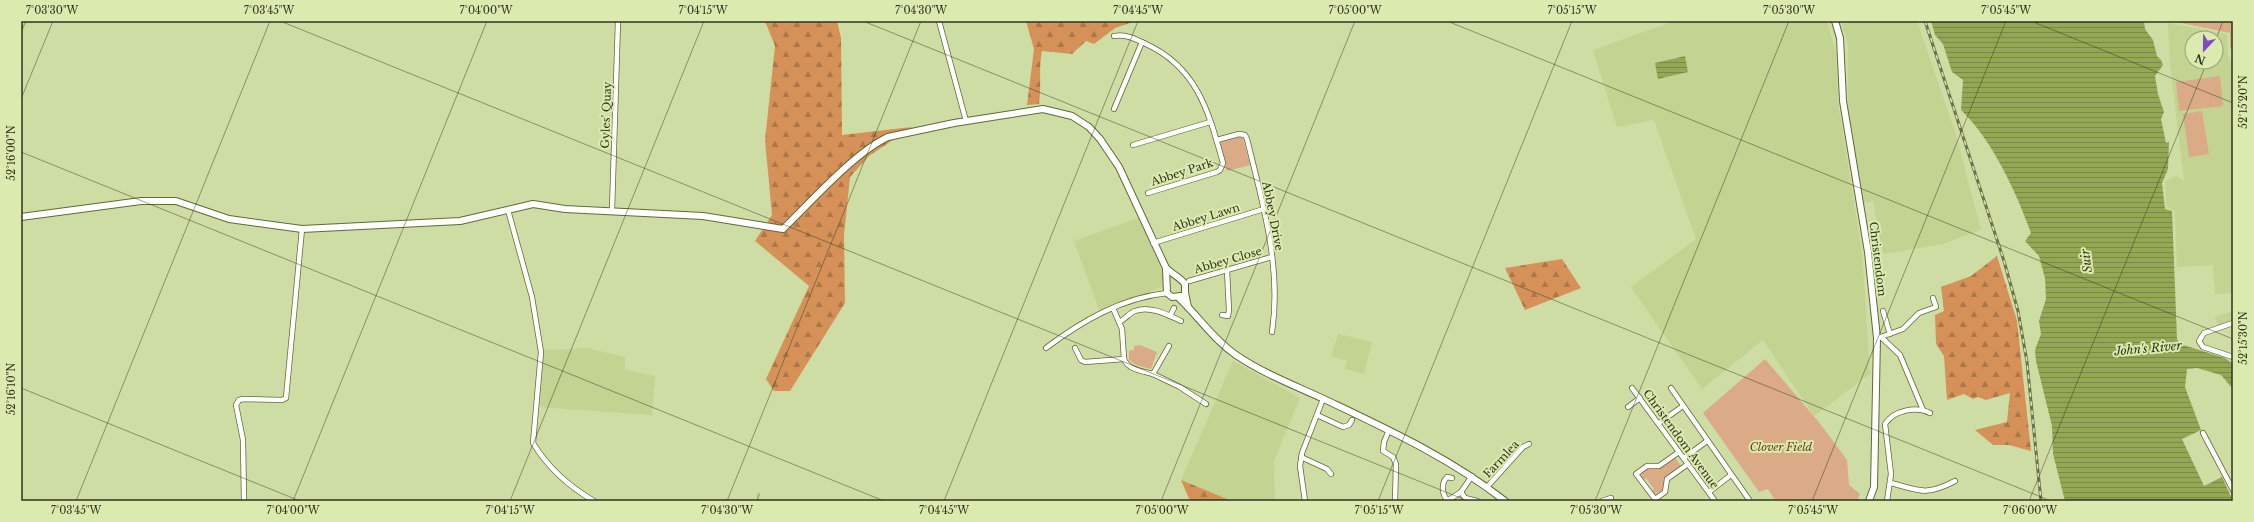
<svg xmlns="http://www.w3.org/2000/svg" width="2254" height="522" font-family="'Libre Baskerville',serif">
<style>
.built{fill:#c2d392;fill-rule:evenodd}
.green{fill:#daab86}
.forest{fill:url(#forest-firs)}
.water{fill:url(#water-rules)}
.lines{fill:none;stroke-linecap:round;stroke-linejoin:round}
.stream{stroke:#94a755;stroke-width:1.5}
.minor-casing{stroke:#5f6b35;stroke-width:6}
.tertiary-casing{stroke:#5f6b35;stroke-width:8}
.minor{stroke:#fff;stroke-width:4.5}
.tertiary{stroke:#fff;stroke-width:6}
.rail-casing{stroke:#6a734f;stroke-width:3}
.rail{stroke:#dbebb0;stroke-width:1.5;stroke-dasharray:4.5;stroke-linecap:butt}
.ticks{fill:none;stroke:#2e341d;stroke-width:1;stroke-opacity:0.45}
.labels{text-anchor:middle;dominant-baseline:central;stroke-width:4;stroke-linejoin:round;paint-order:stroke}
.street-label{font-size:11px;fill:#2e341d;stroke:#dbebb0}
.park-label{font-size:11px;font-style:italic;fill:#6a3d11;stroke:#dbebb0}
.water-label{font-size:12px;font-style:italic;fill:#313915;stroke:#dbebb0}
.neatline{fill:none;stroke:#2e341d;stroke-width:1.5}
.ticks-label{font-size:10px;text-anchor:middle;fill:#2e341d}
</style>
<defs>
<pattern id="forest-firs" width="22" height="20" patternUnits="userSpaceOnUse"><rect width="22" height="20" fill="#d59158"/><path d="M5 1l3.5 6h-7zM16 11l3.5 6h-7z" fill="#ad7748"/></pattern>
<pattern id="water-rules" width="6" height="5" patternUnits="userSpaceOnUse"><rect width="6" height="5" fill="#94a755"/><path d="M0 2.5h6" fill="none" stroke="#798946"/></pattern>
</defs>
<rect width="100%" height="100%" fill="#cedda3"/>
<!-- built -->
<g class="built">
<path d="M1674 21H1827L1836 54 1838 103 1862 253 1870 374 1814 416 1763 340 1702 389 1631 287 1696 239 1654 120 1617 127 1593 50Z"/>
<path d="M1841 21H1917L1956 135 1981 230 1943 244 1883 254 1873 201 1864 203 1848 109V44Z"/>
<path d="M2168 23 2227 34 2228 56 2233 65V293L2215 294 2213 265 2177 267 2175 211 2167 207 2165 181 2176 176 2184 181 2170 64ZM2192 38H2216V62H2192Z"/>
<path d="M1138 218 1165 276 1164 286 1099 310 1074 241Z"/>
<path d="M2233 311V322L2218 326 2215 317Z"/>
<path d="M1338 334 1372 342 1364 374 1345 369 1347 361 1331 356Z"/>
<path d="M588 348 625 357V370L655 376 652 415 540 407 543 350Z"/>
<path d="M1233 361 1300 398 1274 461 1275 501H1232L1181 480Z"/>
</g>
<!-- green -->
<g class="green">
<path d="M2172 21H2233V49L2230 48V33Z"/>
<path d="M2220 76 2223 106 2179 111 2176 82Z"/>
<path d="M2202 111 2209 154 2189 157 2183 114Z"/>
<path d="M1240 137 1243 138 1250 165 1227 171 1220 147 1221 142Z"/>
<path d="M1140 345 1157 352 1151 369 1136 365 1129 360V351L1134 350V346Z"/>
<path d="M1765 359 1818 421 1847 460 1849 485 1860 494 1857 501 1774 499 1768 489 1759 492 1703 413Z"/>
<path d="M1675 458 1681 466 1664 478 1663 490 1654 494 1652 491 1654 489 1646 478 1643 480 1641 477 1642 472 1648 468 1659 469Z"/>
</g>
<!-- forest -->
<g class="forest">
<path d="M765 21H837L841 38 842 135 912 127 869 156 850 177 844 235 845 303 790 391H774L766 379 809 286 755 241 772 215 765 140 775 46Z"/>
<path d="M1026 21H1136L1115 28 1094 44 1086 41 1072 54 1042 51C1038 70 1042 85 1039 104L1027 105 1034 49Z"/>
<path d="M1997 256 2017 321 2031 451 2009 445H1993L1975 430 2007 422 2010 393 1986 400 1978 397 1973 399 1964 394 1947 400 1944 356 1936 344 1935 315 1944 311 1941 287 1971 276Z"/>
<path d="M1562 259 1581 288 1525 310 1505 268Z"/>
<path d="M1181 480 1232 501H1190Z"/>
</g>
<!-- water -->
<g class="water">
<path d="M1931 21H2144L2145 29 2153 40 2157 56 2161 60 2163 65 2155 76 2158 94 2164 112 2161 119 2166 143 2169 142 2168 169 2162 183 2165 209 2172 211 2177 339 2180 344 2225 358 2233 364V389L2221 375 2197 368 2187 369 2185 387 2201 430 2182 439 2204 486 2222 477 2233 501H2065L2053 454 2052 426 2036 361 2035 350 2041 334 2039 321 2046 299 2045 278 2039 256 2025 241 2031 233C2016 192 1993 141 1961 110L1963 80 1952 72 1943 44 1935 35Z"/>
<path d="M1685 56 1688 72 1658 79 1655 63Z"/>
</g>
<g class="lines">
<!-- stream -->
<g class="stream">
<path d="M21 32 26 21"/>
<path d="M757 501 759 494"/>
</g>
<!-- minor casing -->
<g class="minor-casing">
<g id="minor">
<path d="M939 21 966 121"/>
<path d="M1114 36C1126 34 1135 39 1146 44 1198 68 1209 113 1223 163L1220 170 1217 172 1148 193"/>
<path d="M1114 109 1142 42"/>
<path d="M1217 140 1239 134 1245 135 1247 139C1262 201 1282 267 1272 332"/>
<path d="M1133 145 1210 122"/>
<path d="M508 210 532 297 541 352 533 443C548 468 570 487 594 501"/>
<path d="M612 210 618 21"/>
<path d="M1153 243 1264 209"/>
<path d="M1189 281 1272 257"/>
<path d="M1113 308 1122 329 1124 359"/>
<path d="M1883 311 1890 334"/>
<path d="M1222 315 1228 316 1229 310 1227 270"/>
<path d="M1170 316 1174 308"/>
<path d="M1119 322C1126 319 1129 313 1135 311 1150 305 1168 315 1181 321"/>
<path d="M2233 323 2204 333 2199 341 2203 347 2233 357"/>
<path d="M1881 337 1900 355 1923 410"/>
<path d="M1881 337 1903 329 1919 313 1936 307 1933 298"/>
<path d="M1046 348C1082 321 1121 298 1167 293"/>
<path d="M1075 348 1081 360 1085 362 1124 359"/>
<path d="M1124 359C1128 370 1143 371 1153 374L1169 346"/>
<path d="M1153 374 1180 387 1206 404"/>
<path d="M1632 388 1715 501"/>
<path d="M1671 388 1750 501"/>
<path d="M1628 407 1640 398"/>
<path d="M1317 415 1343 427 1349 425 1352 420"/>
<path d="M1659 423 1683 406"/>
<path d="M1389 430 1384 442 1383 451 1393 457 1396 464 1395 501"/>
<path d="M2203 433 2233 490"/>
<path d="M1679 452 1659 466H1647L1636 474 1655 499 1665 492 1667 479 1688 464"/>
<path d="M1301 457 1327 469 1331 474"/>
<path d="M1684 458 1707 441"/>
<path d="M1891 483C1921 491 1926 496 1955 481"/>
<path d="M1487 487 1523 447 1529 444"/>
<path d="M1461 492 1465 498 1477 501"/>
<path d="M1709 492 1731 475"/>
<path d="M1447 500C1442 494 1441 483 1447 477L1452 478"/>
<path d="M244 501 243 440 236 405 239 400 243 399 282 400 286 398 302 229"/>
<path d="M1305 501 1300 466 1302 453 1323 399"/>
<path d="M1447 501 1461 492 1472 476"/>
<path d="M1602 501 1611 498"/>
<path d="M1887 501 1891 474 1885 424C1894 410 1916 406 1930 413"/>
</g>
</g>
<!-- tertiary casing -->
<g class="tertiary-casing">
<g id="tertiary">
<path d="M1835 21 1840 38 1843 101 1868 252 1877 338 1874 487 1869 501"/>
<path d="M21 217 141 201H176L229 219 302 229 460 221 533 204 565 209 703 216 783 229C811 202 855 152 888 137L954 123 1043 109 1072 116 1089 127 1100 139 1119 167 1166 268C1172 274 1181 278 1185 284V293L1188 307"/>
<path d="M1166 268 1167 293 1172 297 1181 296"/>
<path d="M1179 298C1199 317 1213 339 1236 355 1264 374 1296 386 1326 400 1389 430 1450 458 1505 501"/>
</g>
</g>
<!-- minor -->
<use href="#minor" class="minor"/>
<!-- tertiary -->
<use href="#tertiary" class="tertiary"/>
<!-- rail casing -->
<g class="rail-casing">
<path id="rail" d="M1925 21 2004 261 2018 311 2027 362 2041 501"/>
</g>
<!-- rail -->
<use href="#rail" class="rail"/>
</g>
<!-- ticks -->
<path class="ticks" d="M280 21 1468 501M863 21 2051 501M1447 21 2233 339M2031 21 2233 103M2216 39 2223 21M21 99 53 21M21 152 884 501M21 388 300 501M76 501 270 21M293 501 487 21M510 501 704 21M727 501 921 21M944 501 1138 21M1161 501 1355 21M1378 501 1572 21M1595 501 1789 21M1812 501 2006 21M2029 501 2207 62"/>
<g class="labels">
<!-- street labels -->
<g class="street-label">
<text transform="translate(606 115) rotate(-88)">Gyles' Quay</text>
<text transform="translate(1182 172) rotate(-18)">Abbey Park</text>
<text transform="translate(1273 216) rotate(79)">Abbey Drive</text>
<text transform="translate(1206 217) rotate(-17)">Abbey Lawn</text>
<text transform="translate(1878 259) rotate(83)">Christendom</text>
<text transform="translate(1228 260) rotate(-16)">Abbey Close</text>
<text transform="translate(1681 439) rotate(54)">Christendom Avenue</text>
<text transform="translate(1501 459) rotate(-47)">Farmlea</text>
</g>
<!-- park labels -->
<g class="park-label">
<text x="1781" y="447">Clover Field</text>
</g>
<!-- water labels -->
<g class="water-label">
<text transform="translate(2086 261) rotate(-97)">Suir</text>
<text transform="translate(2148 348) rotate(-5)">John's River</text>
</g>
</g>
<!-- border -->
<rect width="2254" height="522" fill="none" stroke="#dbebb0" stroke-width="44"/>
<!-- north arrow -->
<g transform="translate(2204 50) rotate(202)"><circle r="19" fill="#dbebb0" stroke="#96a275"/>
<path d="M0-3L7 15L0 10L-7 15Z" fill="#7e4bc3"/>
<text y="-6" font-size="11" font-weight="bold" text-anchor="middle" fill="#2e341d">N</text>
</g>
<rect x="22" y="22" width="2210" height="478" class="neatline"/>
<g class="ticks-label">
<text x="52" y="14">7°03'30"W</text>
<text x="269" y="14">7°03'45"W</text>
<text x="486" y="14">7°04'00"W</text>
<text x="703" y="14">7°04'15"W</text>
<text x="921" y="14">7°04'30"W</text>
<text x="1138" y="14">7°04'45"W</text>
<text x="1355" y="14">7°05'00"W</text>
<text x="1572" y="14">7°05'15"W</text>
<text x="1789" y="14">7°05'30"W</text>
<text x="2006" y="14">7°05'45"W</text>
<text transform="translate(2243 102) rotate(-90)" y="4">52°15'20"N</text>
<text transform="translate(11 153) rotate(-90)" y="4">52°16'00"N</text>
<text transform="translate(2243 338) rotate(-90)" y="4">52°15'30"N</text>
<text transform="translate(11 389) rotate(-90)" y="4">52°16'10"N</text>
<text x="76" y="514">7°03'45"W</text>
<text x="293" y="514">7°04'00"W</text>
<text x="510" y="514">7°04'15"W</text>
<text x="727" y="514">7°04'30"W</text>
<text x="944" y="514">7°04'45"W</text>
<text x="1162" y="514">7°05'00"W</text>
<text x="1379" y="514">7°05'15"W</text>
<text x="1596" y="514">7°05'30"W</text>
<text x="1813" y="514">7°05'45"W</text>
<text x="2030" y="514">7°06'00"W</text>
</g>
</svg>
